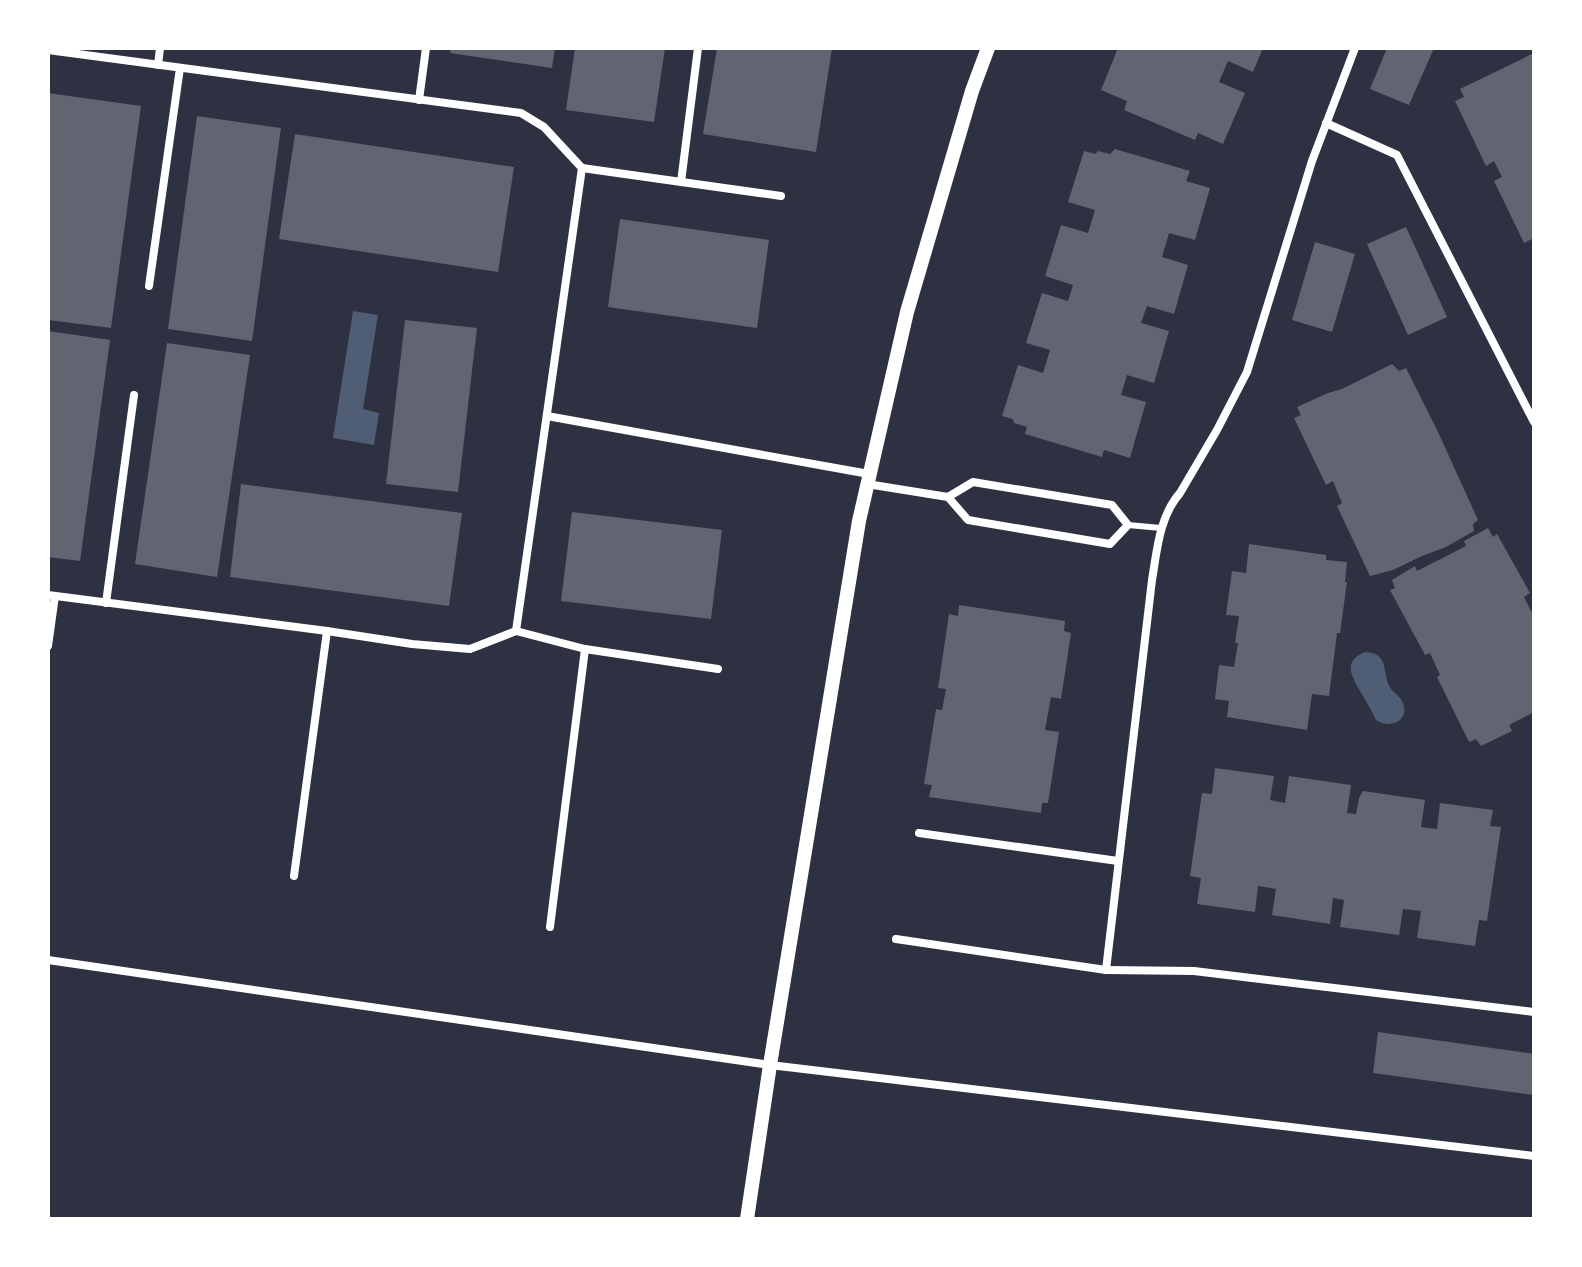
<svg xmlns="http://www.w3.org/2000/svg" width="1582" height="1267" font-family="'Noto Sans',sans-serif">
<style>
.water{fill:#4f5d75}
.building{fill:#626471}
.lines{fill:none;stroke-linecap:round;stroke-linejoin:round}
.service{stroke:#fff;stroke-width:6}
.minor{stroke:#fff;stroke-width:8}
.tertiary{stroke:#fff;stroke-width:14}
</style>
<rect width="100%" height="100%" fill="#2d3142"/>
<!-- water -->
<g class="water">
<path d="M353 311 378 315 363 409 379 413 374 445 333 438Z"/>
<path d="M1365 652C1391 653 1381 674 1391 689 1395 694 1401 697 1403 703 1410 722 1389 729 1376 720 1372 712 1368 704 1363 696 1355 681 1339 662 1365 652Z"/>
</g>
<!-- building -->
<g class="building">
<path d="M451 48H555L552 68 450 53Z"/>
<path d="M575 48H665L654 122 566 110Z"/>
<path d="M717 48H832L816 152 703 134Z"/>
<path d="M1118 48H1263L1253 72 1228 61 1219 82 1245 93 1223 144 1198 133 1195 140 1124 110 1127 101 1101 90Z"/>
<path d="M1387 48H1434L1409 105 1370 89Z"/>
<path d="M1534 53V238L1524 243 1494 181 1502 177 1494 161 1486 166 1455 101 1464 97 1460 89Z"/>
<path d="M48 93 141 106 111 328 48 320Z"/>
<path d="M197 116 281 128 252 341 168 329Z"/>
<path d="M295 134 514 167 498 272 279 239Z"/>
<path d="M1115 149 1190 171 1186 181 1210 188 1195 240 1169 233 1162 257 1188 265 1174 314 1147 306 1141 323 1169 331 1154 383 1127 375 1121 395 1146 402 1130 458 1104 450 1102 457 1025 434 1027 427 1014 423 1013 419 1002 416 1018 365 1043 373 1050 350 1026 343 1042 293 1068 301 1073 285 1045 276 1061 225 1088 233 1095 210 1068 202 1084 151 1095 154 1098 151 1110 154Z"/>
<path d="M620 219 769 240 757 328 608 307Z"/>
<path d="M1406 227 1447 317 1408 335 1367 244Z"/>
<path d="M1315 242 1355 254 1332 332 1292 320Z"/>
<path d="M405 320 477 328 458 492 386 484Z"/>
<path d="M48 331 110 340 80 561 48 557Z"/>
<path d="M167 343 250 355 217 577 135 564Z"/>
<path d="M1392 364 1399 371 1406 368 1438 432 1478 520 1473 524 1474 531 1446 547 1422 556 1393 570 1370 576 1337 506 1342 503 1333 481 1326 485 1294 418 1301 415 1297 407 1328 393 1342 389Z"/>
<path d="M241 484 462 513 449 606 230 577Z"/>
<path d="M572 512 722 530 711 619 561 601Z"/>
<path d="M1488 528 1493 537 1497 534 1530 593 1524 597 1534 617V712L1509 725 1512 731 1481 746 1476 739 1469 742 1437 677 1440 675 1430 653 1425 655 1390 590 1395 588 1392 580 1415 566 1417 571 1466 546 1464 541Z"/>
<path d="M1249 544 1326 555V560L1347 562 1345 582H1347L1340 633H1337L1329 696 1312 694 1307 730 1227 717 1229 701 1215 699 1219 665 1234 667 1238 643H1235L1239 616 1226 615 1232 571 1246 573Z"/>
<path d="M959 605 1065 621 1064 631 1071 633 1061 699 1051 697 1045 730 1059 732 1048 803H1042L1041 813 929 797 932 785 924 784 936 709 942 710 946 689 938 688 949 614 958 616Z"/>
<path d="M1215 768 1274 776 1270 800 1285 803 1289 776 1351 785 1347 813 1356 814 1359 798 1363 791 1425 800 1421 827 1437 829 1440 803 1493 810 1490 826 1501 827 1487 921 1479 920 1475 946 1417 938 1421 911 1403 909 1399 935 1340 927 1344 900 1333 898 1330 924 1272 915 1276 889 1258 886 1255 912 1197 904 1201 878 1190 876 1202 793 1212 794Z"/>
<path d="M1378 1032 1534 1054V1095L1373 1073Z"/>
</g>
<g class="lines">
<!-- service -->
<path class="service" d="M1128 525 1161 528"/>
<!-- minor -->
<g class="minor">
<path d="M48 50 521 113 544 127 582 168"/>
<path d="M158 65 160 48"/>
<path d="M419 100 426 48"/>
<path d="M1326 123 1397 155 1534 422"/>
<path d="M582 168 781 196"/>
<path d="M681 182 698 48"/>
<path d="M149 286 180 68"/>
<path d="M547 416 869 474"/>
<path d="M973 482 1112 505 1128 525 1110 544 968 520 948 497Z"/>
<path d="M867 484 948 497"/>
<path d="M48 595 327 631 412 644 470 649 516 631"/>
<path d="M106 603 134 395"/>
<path d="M516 631 582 168"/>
<path d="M516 631 585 649 718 669"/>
<path d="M48 646 55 596"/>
<path d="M919 833 1118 861"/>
<path d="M294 876 327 631"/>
<path d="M550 927 585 649"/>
<path d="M896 939 1106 970 1152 580C1157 551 1159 517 1180 493L1217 430 1247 372 1312 161 1355 48"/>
<path d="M48 960 770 1065 1534 1156"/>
<path d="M1106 970 1194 971 1534 1012"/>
</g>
<!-- tertiary -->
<path class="tertiary" d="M747 1219 770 1065 859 521 907 312 972 91 988 48"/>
</g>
<!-- border -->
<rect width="1582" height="1267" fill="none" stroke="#ffffff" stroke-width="100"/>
</svg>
